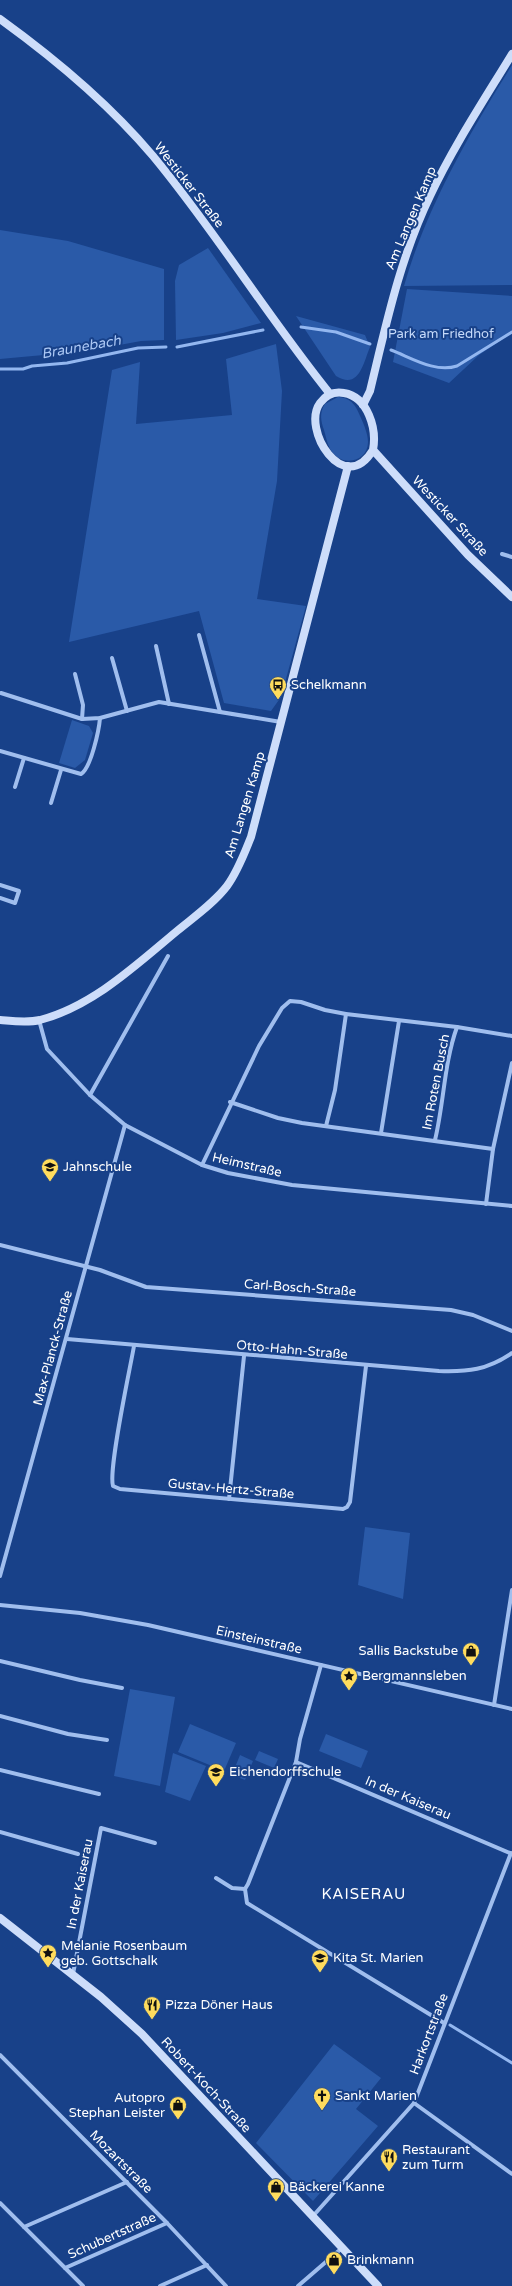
<svg xmlns="http://www.w3.org/2000/svg" width="512" height="2286" font-family="'Varela Round',sans-serif">
<style>
.green{fill:#2a5aa8}
.lines{fill:none;stroke-linecap:round;stroke-linejoin:round}
.stream{stroke:#93b7f0;stroke-width:3}
.street{stroke:#a0beee;stroke-width:4}
.secondary{stroke:#cdddfa;stroke-width:8}
.labels{text-anchor:middle;dominant-baseline:central;stroke-width:4;stroke-linejoin:round;paint-order:stroke}
.street-label{font-size:13px;fill:#fff;stroke:#184189}
.park-label{font-size:13px;fill:#c6dafa;stroke:#184189}
.poi-label{font-size:13px;fill:#fff;stroke:#184189;text-anchor:start}
.water-label{font-size:14px;font-style:italic;fill:#acc8f5;stroke:#184189}
.quarter-label{font-size:15px;letter-spacing:1px;fill:#fff;stroke:#184189}
</style>
<rect width="100%" height="100%" fill="#184189"/>
<!-- green -->
<g class="green">
<path d="M512 65V285L404 286C426 208 469 134 512 65Z"/>
<path d="M0 230 68 241 164 269V340L141 341 87 351 0 359Z"/>
<path d="M208 248 261 323 223 333 176 340 175 281 179 265Z"/>
<path d="M407 289 512 296V333L479 355 449 383 393 362Z"/>
<path d="M296 316 365 335 370 347C363 364 359 390 336 376Z"/>
<path d="M276 344 282 391 277 481 257 599 306 606 281 697 271 711 224 703 199 611 69 642 112 370 140 362 136 424 232 415 226 359Z"/>
<path d="M338 397C352 398 356 406 361 418 364 425 368 434 368 442 368 461 344 467 333 453 328 448 326 437 324 430 321 421 319 413 325 404Z"/>
<path d="M72 720 89 726 93 733 85 760 75 768 59 763Z"/>
<path d="M365 1527 410 1533 403 1599 358 1585Z"/>
<path d="M130 1689 175 1697 160 1786 114 1776Z"/>
<path d="M190 1724 236 1743 224 1771 178 1752Z"/>
<path d="M326 1734 368 1751 361 1768 319 1751Z"/>
<path d="M259 1751 278 1759 274 1768 255 1760Z"/>
<path d="M173 1753 206 1766 190 1801 165 1792Z"/>
<path d="M240 1755 253 1761 245 1780 232 1775Z"/>
<path d="M334 2044 381 2078 356 2109 378 2126 313 2201 256 2143Z"/>
</g>
<g class="lines">
<!-- stream -->
<g class="stream">
<path d="M301 327 336 332 370 344"/>
<path d="M177 347 263 330"/>
<path d="M391 350C412 358 435 373 457 366L512 332"/>
<path d="M0 369H23L32 366 67 363 138 348 166 347"/>
<path d="M450 2025 512 2063"/>
</g>
<!-- street -->
<g class="street">
<path d="M502 554 512 557"/>
<path d="M199 635 220 712"/>
<path d="M156 646 169 704"/>
<path d="M112 658 127 711"/>
<path d="M75 674 83 705 82 719"/>
<path d="M1 693 82 719 100 718 159 702 281 722"/>
<path d="M0 751 81 774C91 768 99 730 100 718"/>
<path d="M15 787 24 758"/>
<path d="M51 803 61 770"/>
<path d="M0 885 19 891 15 903 0 898"/>
<path d="M39 1020 47 1049 90 1095 125 1125 202 1165 228 1173 292 1185 512 1206"/>
<path d="M90 1095 168 956"/>
<path d="M230 1102 278 1118 302 1123 493 1149"/>
<path d="M326 1126 335 1090 346 1014"/>
<path d="M381 1133 399 1021"/>
<path d="M435 1140C444 1103 444 1063 457 1027"/>
<path d="M202 1165 259 1046 282 1008 290 1001 301 1002 325 1010 346 1014 457 1027 512 1036"/>
<path d="M486 1204 493 1149 512 1063"/>
<path d="M0 1245 100 1270 146 1287 451 1310 473 1315 512 1331"/>
<path d="M67 1339 439 1371C468 1372 487 1370 512 1353"/>
<path d="M134 1346C130 1369 108 1470 113 1486L120 1489 343 1509 347 1507 350 1502 366 1366"/>
<path d="M229 1499 244 1356"/>
<path d="M0 1576 125 1125"/>
<path d="M0 1605 80 1613 148 1625 512 1709"/>
<path d="M0 1661 80 1680 122 1688"/>
<path d="M494 1705 512 1590"/>
<path d="M0 1716 68 1734 107 1740"/>
<path d="M296 1762 512 1854"/>
<path d="M0 1770 99 1794"/>
<path d="M0 1832 78 1854"/>
<path d="M216 1878 232 1888 245 1889 248 1884 296 1762 300 1739 321 1665"/>
<path d="M245 1889 247 1903 444 2023"/>
<path d="M73 1974 101 1828 155 1843"/>
<path d="M0 2055 167 2223 226 2286"/>
<path d="M414 2103 512 2174"/>
<path d="M0 2203 83 2286"/>
<path d="M313 2216 414 2103 511 1853"/>
<path d="M24 2227 127 2182"/>
<path d="M65 2268 167 2223"/>
<path d="M160 2286 207 2265"/>
<path d="M298 2286 342 2248"/>
</g>
<!-- secondary -->
<g class="secondary">
<path d="M0 19C54 58 110 105 153 156 216 232 268 317 330 394"/>
<path d="M363 405 370 391C386 325 400 258 430 196 453 147 484 100 512 54"/>
<path d="M373 450C344 498 301 429 320 403 326 395 334 391 344 393 368 397 377 429 373 450L468 555 512 597"/>
<path d="M0 1020C13 1021 27 1023 40 1020 93 1006 136 965 177 931 194 917 214 903 227 886 238 871 244 854 251 837L348 466"/>
<path d="M0 1918 101 1997 142 2034 378 2286"/>
</g>
</g>
<!-- icons -->
<defs>
<g id="bus-pin" transform="scale(0.9)"><path d="M0 17L-7.5 6A9.5 9.5 0 1 1 7.5 6Z" fill="#ffdc5d" stroke="#184189"/><path d="M-5-6H5V4H4V6H2V4H-2V6H-4V4H-5ZM-3.5-4V0h7V-4ZM-3.5 1.2v1.5H-2V1.2ZM2 1.2v1.5H3.5V1.2Z" fill="#111"/></g>
<g id="school-pin" transform="scale(0.9)"><path d="M0 17L-7.5 6A9.5 9.5 0 1 1 7.5 6Z" fill="#ffdc5d" stroke="#184189"/><path d="M0-5L7-2L0 1L-7-2ZM-4 1L0 2.5L4 1V4Q0 6-4 4Z" fill="#111"/></g>
<g id="shop-pin" transform="scale(0.9)"><path d="M0 17L-7.5 6A9.5 9.5 0 1 1 7.5 6Z" fill="#ffdc5d" stroke="#184189"/><path d="M-5-2.5h2.3a2.7 3.5 0 0 1 5.4 0H5L5.5 6h-11ZM-1.5-2.5h3a1.5 2.3 0 0 0-3 0Z" fill="#111"/></g>
<g id="sight-pin" transform="scale(0.9)"><path d="M0 17L-7.5 6A9.5 9.5 0 1 1 7.5 6Z" fill="#ffdc5d" stroke="#184189"/><path d="M0-6L1.8-2.2L6-1.7L2.9 1.2L3.7 5.4L0 3.3L-3.7 5.4L-2.9 1.2L-6-1.7L-1.8-2.2Z" fill="#111"/></g>
<g id="restaurant-pin" transform="scale(0.9)"><path d="M0 17L-7.5 6A9.5 9.5 0 1 1 7.5 6Z" fill="#ffdc5d" stroke="#184189"/><path d="M-5-6h1v4h1v-4h1v4h1v-4h1v5L-1.5 .5V6h-2V.5L-5-1ZM5-6V6H3V1.5H1.5Q1.5-4 5-6Z" fill="#111"/></g>
<g id="church-pin" transform="scale(0.9)"><path d="M0 17L-7.5 6A9.5 9.5 0 1 1 7.5 6Z" fill="#ffdc5d" stroke="#184189"/><path d="M-1.2-6h2.4v3.5h3.3v2.4h-3.3V6h-2.4V-.1h-3.3v-2.4h3.3Z" fill="#111"/></g>
</defs>
<g fill-rule="evenodd">
<use href="#bus-pin" x="278" y="685"/>
<use href="#school-pin" x="50" y="1167"/>
<use href="#shop-pin" x="471" y="1651"/>
<use href="#sight-pin" x="349" y="1676"/>
<use href="#school-pin" x="216" y="1772"/>
<use href="#sight-pin" x="48" y="1953"/>
<use href="#school-pin" x="320" y="1958"/>
<use href="#restaurant-pin" x="152" y="2005"/>
<use href="#church-pin" x="322" y="2096"/>
<use href="#shop-pin" x="178" y="2105"/>
<use href="#restaurant-pin" x="389" y="2157"/>
<use href="#shop-pin" x="276" y="2187"/>
<use href="#shop-pin" x="334" y="2260"/>
</g>
<g class="labels">
<!-- street labels -->
<g class="street-label">
<text transform="translate(189 185) rotate(52)">Westicker Straße</text>
<text transform="translate(411 218) rotate(-67)">Am Langen Kamp</text>
<text transform="translate(450 516) rotate(47)">Westicker Straße</text>
<text transform="translate(245 805) rotate(-73)">Am Langen Kamp</text>
<text transform="translate(436 1082) rotate(-79)">Im Roten Busch</text>
<text transform="translate(247 1165) rotate(13)">Heimstraße</text>
<text transform="translate(300 1288) rotate(4)">Carl-Bosch-Straße</text>
<text transform="translate(53 1348) rotate(-75)">Max-Planck-Straße</text>
<text transform="translate(292 1350) rotate(5)">Otto-Hahn-Straße</text>
<text transform="translate(231 1489) rotate(5)">Gustav-Hertz-Straße</text>
<text transform="translate(259 1640) rotate(13)">Einsteinstraße</text>
<text transform="translate(408 1798) rotate(23)">In der Kaiserau</text>
<text transform="translate(80 1884) rotate(-79)">In der Kaiserau</text>
<text transform="translate(429 2034) rotate(-69)">Harkortstraße</text>
<text transform="translate(206 2085) rotate(47)">Robert-Koch-Straße</text>
<text transform="translate(121 2162) rotate(45)">Mozartstraße</text>
<text transform="translate(112 2236) rotate(-24)">Schubertstraße</text>
</g>
<!-- park labels -->
<g class="park-label">
<text x="441" y="334">Park am Friedhof</text>
</g>
<!-- poi labels -->
<g class="poi-label">
<text x="291" y="685">Schelkmann</text>
<text x="63" y="1167">Jahnschule</text>
<text x="458" y="1651" text-anchor="end">Sallis Backstube</text>
<text x="362" y="1676">Bergmannsleben</text>
<text x="229" y="1772">Eichendorffschule</text>
<text x="61" y="1946">Melanie Rosenbaum<tspan x="61" dy="15">geb. Gottschalk</tspan></text>
<text x="333" y="1958">Kita St. Marien</text>
<text x="165" y="2005">Pizza Döner Haus</text>
<text x="335" y="2096">Sankt Marien</text>
<text x="165" y="2098" text-anchor="end">Autopro<tspan x="165" dy="15">Stephan Leister</tspan></text>
<text x="402" y="2150">Restaurant<tspan x="402" dy="15">zum Turm</tspan></text>
<text x="289" y="2187">Bäckerei Kanne</text>
<text x="347" y="2260">Brinkmann</text>
</g>
<!-- water labels -->
<g class="water-label">
<text transform="translate(81 347) rotate(-10)">Braunebach</text>
</g>
<!-- quarter labels -->
<g class="quarter-label">
<text x="364" y="1894">KAISERAU</text>
</g>
</g>
</svg>
